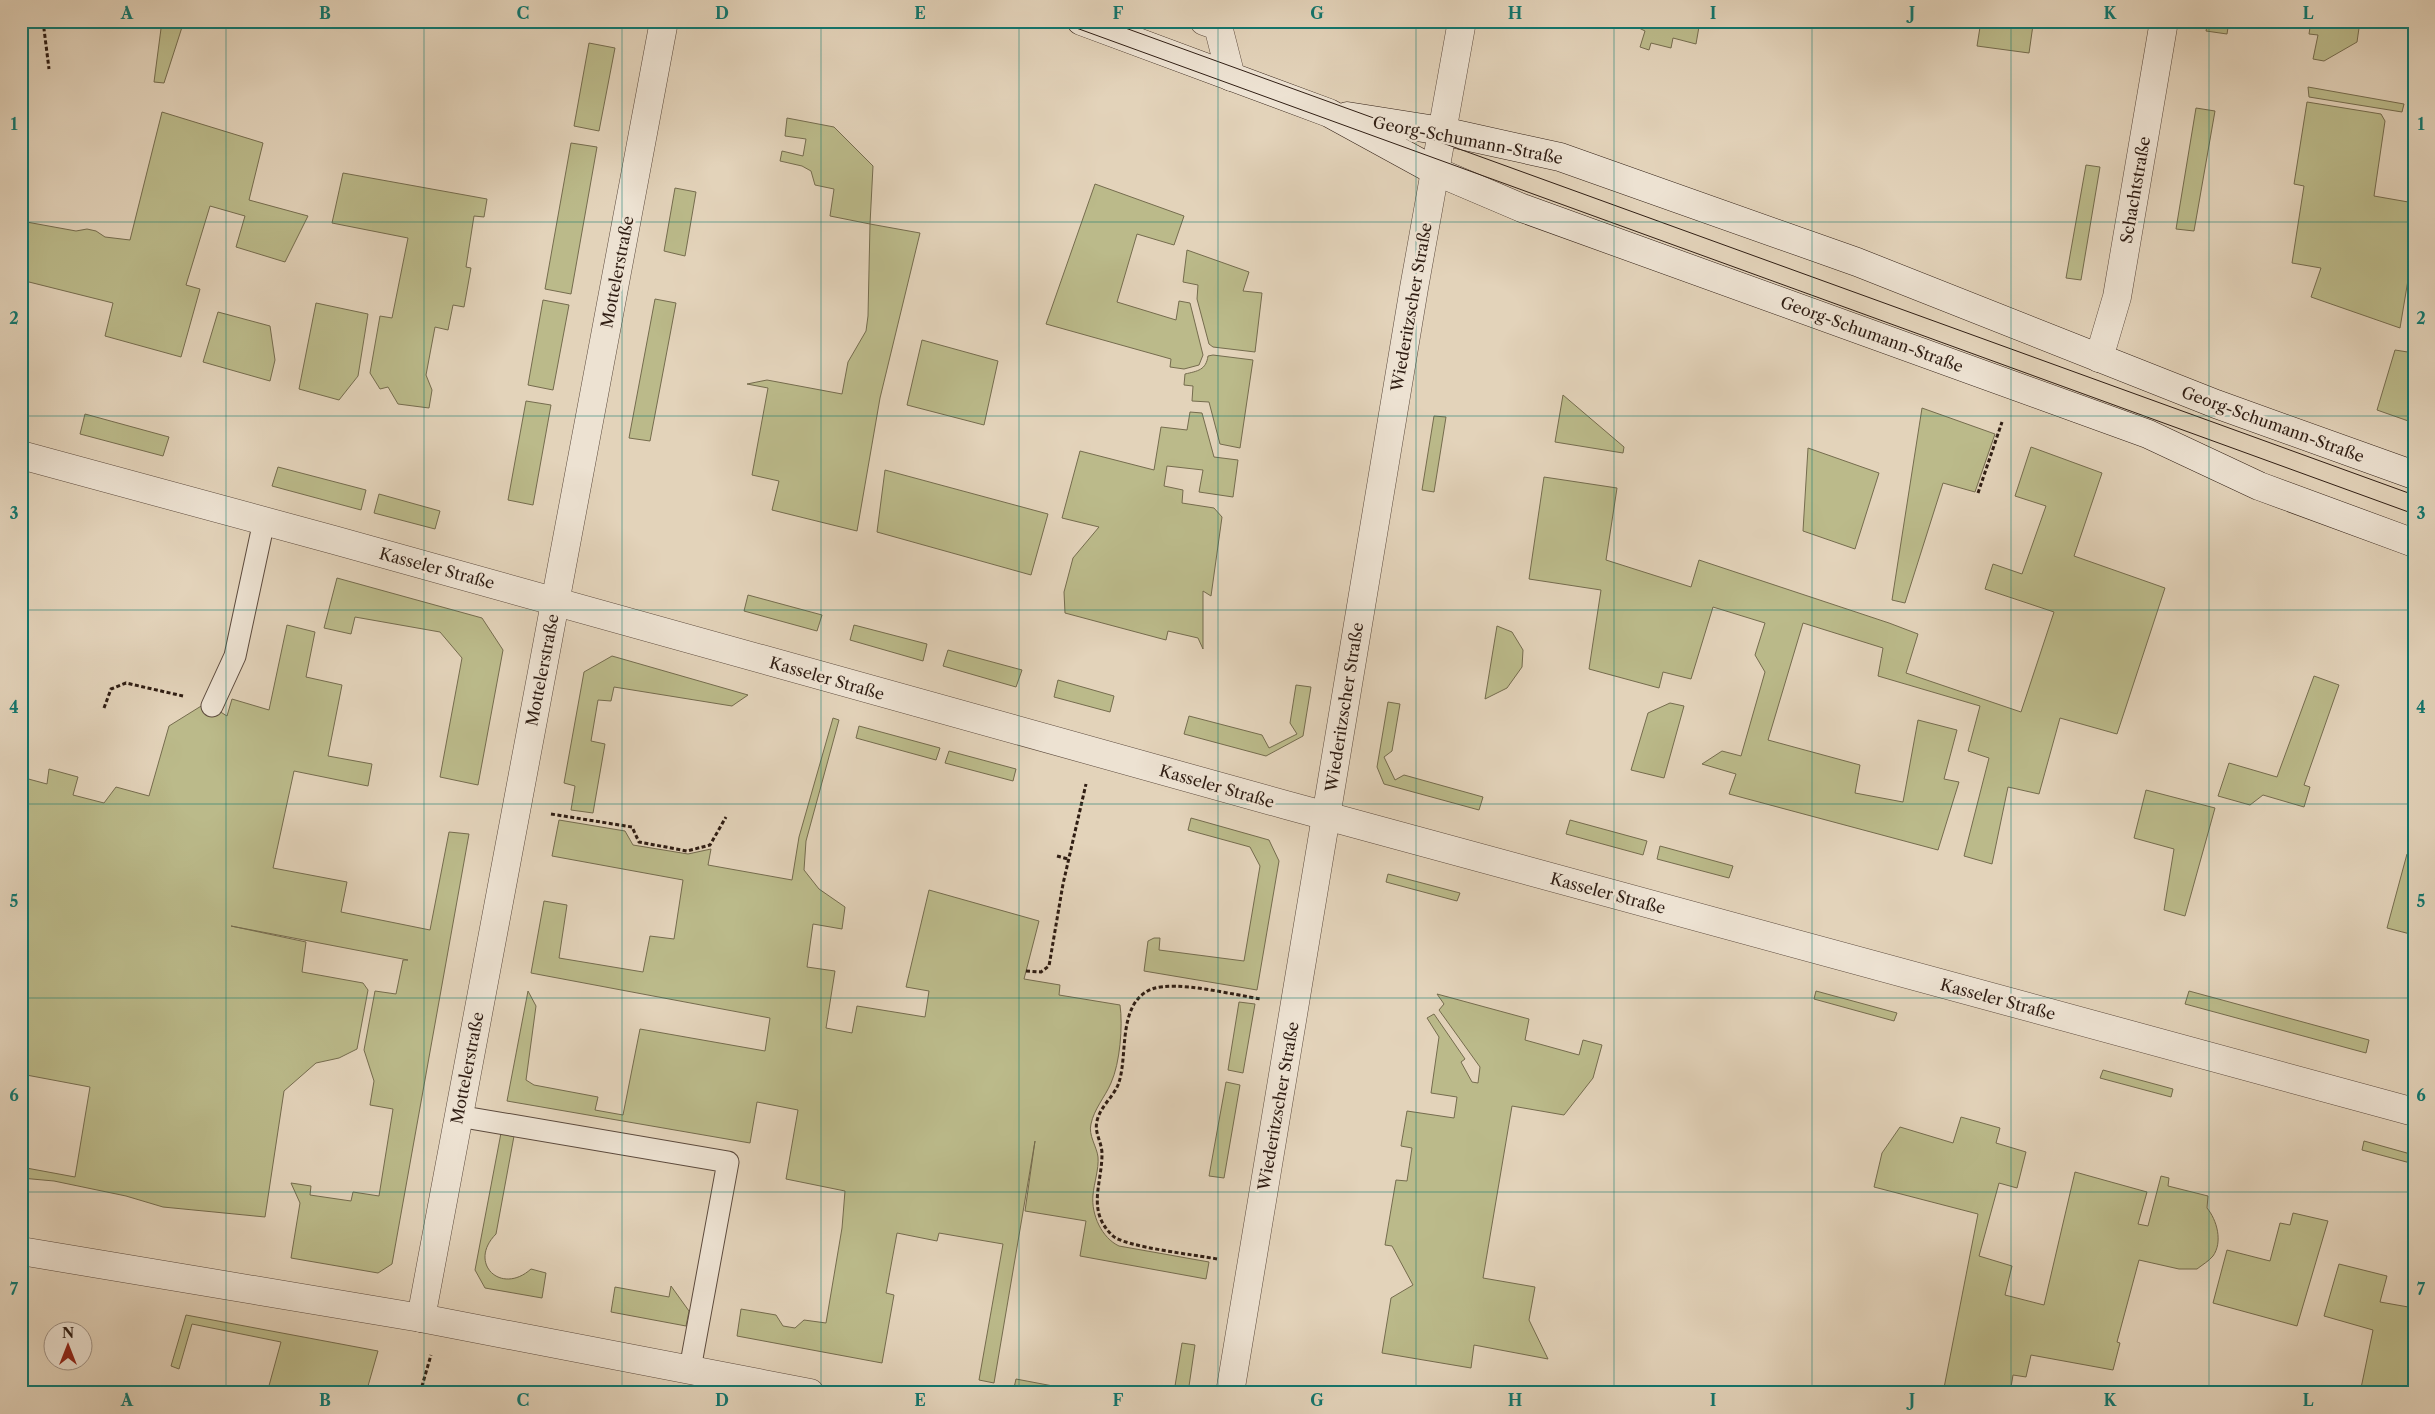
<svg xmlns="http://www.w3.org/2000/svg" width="2435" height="1414" font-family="'Libre Caslon Text',serif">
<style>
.green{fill:#bbba8a;stroke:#756c4e}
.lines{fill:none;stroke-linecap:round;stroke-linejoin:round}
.service-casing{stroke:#5c4a3d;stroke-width:23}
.minor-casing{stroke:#5c4a3d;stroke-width:29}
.secondary-casing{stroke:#2f1d13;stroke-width:29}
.path{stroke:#2f1d13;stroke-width:3;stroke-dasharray:4 2.5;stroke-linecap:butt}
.service{stroke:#ede2d2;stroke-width:21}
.minor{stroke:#ede2d2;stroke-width:28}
.secondary{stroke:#ede2d2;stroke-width:28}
.tram{stroke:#2f1d13;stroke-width:1}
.grid{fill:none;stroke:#0f766e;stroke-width:1;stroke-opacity:0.55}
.labels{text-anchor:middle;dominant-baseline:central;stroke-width:5;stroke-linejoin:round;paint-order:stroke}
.street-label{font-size:16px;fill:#2f1d13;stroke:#ede2d2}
.neatline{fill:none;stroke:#0f766e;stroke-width:2}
.grid-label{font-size:16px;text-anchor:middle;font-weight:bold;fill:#0f766e}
</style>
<rect width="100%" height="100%" fill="#e3d3ba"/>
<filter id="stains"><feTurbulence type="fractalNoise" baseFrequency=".004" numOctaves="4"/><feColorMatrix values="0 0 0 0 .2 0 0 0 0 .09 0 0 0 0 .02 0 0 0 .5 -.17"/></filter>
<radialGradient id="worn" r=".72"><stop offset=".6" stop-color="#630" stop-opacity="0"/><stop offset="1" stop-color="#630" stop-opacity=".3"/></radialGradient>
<!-- green -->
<g class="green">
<path d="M162 21H184L164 83 154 82Z"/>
<path d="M1643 21H1700L1696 44 1673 38 1671 48 1651 43 1649 50 1640 47 1645 31 1637 27Z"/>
<path d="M1981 21H2010L2033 25 2029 53 1977 46Z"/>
<path d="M2208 21H2229L2227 34 2206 31Z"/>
<path d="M2311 21H2360L2357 42 2324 61 2313 59 2318 35 2309 34Z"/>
<path d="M589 43 615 48 599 131 574 126Z"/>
<path d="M2308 87 2404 104 2402 112 2309 97Z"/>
<path d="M2307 102 2381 114 2385 121 2374 196 2414 203V244L2400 328 2311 297 2321 268 2292 263 2304 186 2294 184Z"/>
<path d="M2196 108 2215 111 2194 231 2176 229Z"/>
<path d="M162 112 263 143 249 200 308 216 285 262 236 247 245 216 210 206 186 285 200 289 181 357 105 336 113 303 21 280V221L76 231 87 229 96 231 105 237 130 240Z"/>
<path d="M787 118 834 127 873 166 870 224 920 233 880 398 857 531 772 510 779 481 752 475 768 388 747 384 767 380 842 394 848 362 866 331 868 316 870 224 830 216 834 189 815 185 811 171 802 166 780 161 782 151 803 156 806 139 785 136Z"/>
<path d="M571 143 597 147 571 294 545 289Z"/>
<path d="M2086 165 2100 167 2081 280 2066 278Z"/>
<path d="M343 173 487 199 484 217 474 216 466 267 471 268 464 307 453 305 448 330 435 327 426 375 432 390 429 408 398 404 388 387 380 389 370 373 380 316 392 318 408 238 332 223Z"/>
<path d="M1095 184 1184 216 1174 245 1137 234 1117 302 1176 320 1179 301 1190 303 1203 355 1199 365 1184 369 1170 367 1171 359 1046 324Z"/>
<path d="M675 188 696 192 685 256 664 251Z"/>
<path d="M1187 250 1249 272 1243 291 1262 293 1255 352 1213 347 1209 344 1197 299 1198 285 1183 282Z"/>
<path d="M655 299 676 303 650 441 629 438Z"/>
<path d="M543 300 569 305 553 390 528 385Z"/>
<path d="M316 303 368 314 358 376 339 400 299 389Z"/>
<path d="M218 312 270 326 275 360 270 381 203 362Z"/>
<path d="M922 340 998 361 984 425 907 405Z"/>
<path d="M2395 350 2414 353V423L2377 410Z"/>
<path d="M1213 355 1253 360 1240 448 1220 444 1209 402 1192 401 1193 386 1184 385 1185 374C1198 371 1206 370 1208 356Z"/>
<path d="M1563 395 1624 447 1623 453 1555 442Z"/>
<path d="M526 401 551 405 533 505 508 500Z"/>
<path d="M1922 408 1995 434 1975 492 1943 483 1905 603 1892 600Z"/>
<path d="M1190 412 1202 413 1214 457 1238 460 1233 497 1199 492 1203 470 1167 466 1164 486 1183 490 1182 503 1214 508 1222 517 1211 596 1203 591V649L1198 638 1168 631 1166 640 1065 613 1064 592 1073 558 1099 527 1062 518 1080 451 1154 470 1161 427 1187 430Z"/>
<path d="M85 414 169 437 163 456 80 434Z"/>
<path d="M1434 416 1446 417 1434 492 1422 490Z"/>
<path d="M2031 447 2102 473 2074 556 2165 588 2117 734 2060 718 2039 794 2008 787 1992 864 1964 856 1989 758 1968 751 1980 706 1878 676 1883 648 1803 623 1768 740 1860 765 1855 793 1903 802 1918 720 1957 730 1944 779 1959 782 1938 850 1729 794 1736 774 1702 764 1722 751 1741 756 1765 672 1755 655 1765 623 1713 607 1691 679 1663 672 1659 688 1589 669 1601 590 1529 579 1544 477 1617 488 1606 560 1691 587 1699 560 1889 623 1918 634 1906 673 2021 712 2054 612 1985 589 1993 564 2022 574 2046 506 2015 496Z"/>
<path d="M1808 448 1879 473 1855 549 1803 531Z"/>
<path d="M278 467 366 490 361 510 272 486Z"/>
<path d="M885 470 1048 514 1031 575 877 532Z"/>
<path d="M379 494 440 511 435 529 374 513Z"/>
<path d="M337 578 482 618 503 650 478 785 440 777 462 658 440 632 355 617 351 634 324 628Z"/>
<path d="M748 595 822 615 817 631 744 611Z"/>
<path d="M287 625 315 632 306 677 342 685 328 756 372 764 368 786 294 771 273 868 347 882 341 912 430 930 449 832 469 834 392 1264 378 1273 291 1258 300 1203 291 1183 311 1186 310 1195 351 1201 353 1192 379 1196 393 1109 370 1105 374 1081 364 1050 375 991 396 994 403 960H408L231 926 306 942 302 972 363 983 368 990 357 1049 339 1058 316 1063 284 1091 265 1217 163 1207 126 1196 54 1181 21 1178V1167L75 1177 90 1087 21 1074V777L47 784 49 769 78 777 73 795 104 803 116 787 149 796 169 726 206 703 227 716 232 699 269 710Z"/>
<path d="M854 625 927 644 923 661 850 640Z"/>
<path d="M1497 626 1512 632 1523 650 1522 667 1507 688 1485 699Z"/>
<path d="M948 650 1022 670 1016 687 943 666Z"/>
<path d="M612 656 748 695 732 706 614 687 611 701 598 700 591 741 605 744 593 813 571 810 575 786 564 783 584 672Z"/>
<path d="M2314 676 2339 685 2304 785 2310 787 2304 807 2263 795 2250 805 2218 796 2229 763 2277 777Z"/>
<path d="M1058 680 1114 696 1110 712 1054 697Z"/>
<path d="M1296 685 1311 687 1303 736 1266 756 1184 734 1189 716 1262 735 1269 748 1297 734 1290 723Z"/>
<path d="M1388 702 1400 704 1392 751 1384 757 1395 780 1404 775 1483 797 1479 810 1384 784 1377 767Z"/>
<path d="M1670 703 1684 706 1664 778 1631 770 1648 713Z"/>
<path d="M833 718 839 720 806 841 804 870 819 889 845 907 842 929 813 924 807 967 835 971 826 1028 852 1033 857 1006 925 1017 929 991 906 987 929 890 1039 921 1024 979 1060 985 1059 995 1120 1005C1123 1026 1120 1063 1111 1083 1105 1097 1094 1109 1091 1124 1088 1135 1097 1147 1098 1157 1099 1169 1094 1183 1093 1195 1091 1215 1102 1238 1119 1246L1209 1262 1206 1279 1080 1256 1086 1221 1025 1211 1035 1141 994 1383 979 1380 1003 1244 939 1233 937 1241 897 1233 886 1293 894 1295 882 1363 737 1336 741 1309 776 1315 783 1326 795 1328 804 1320 826 1323 842 1228 845 1191 786 1179 798 1110 757 1102 750 1143 507 1101 528 991 536 1006 526 1080 534 1085 598 1097 595 1110 623 1115 640 1029 765 1051 770 1018 531 973 544 901 567 905 559 958 643 972 650 936 674 939 683 880 552 856 559 820 625 831 633 845 688 854 711 849 708 865 792 880 799 837Z"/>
<path d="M859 726 940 748 936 760 856 738Z"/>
<path d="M949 751 1016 769 1013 781 945 763Z"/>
<path d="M2146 790 2215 808 2185 916 2164 910 2174 849 2134 838Z"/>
<path d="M1191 818 1269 840 1279 861 1257 990 1144 971 1148 941 1154 938H1160L1159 950 1244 961 1260 866 1250 847 1188 830Z"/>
<path d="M1570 820 1647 841 1643 855 1566 834Z"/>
<path d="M1660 846 1733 866 1729 878 1657 859Z"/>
<path d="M2407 854 2414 855V935L2387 928Z"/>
<path d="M1388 874 1460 893 1457 901 1386 882Z"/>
<path d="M1816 991 1897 1013 1894 1021 1814 999Z"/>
<path d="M2189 991 2369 1040 2366 1053 2185 1004Z"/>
<path d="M1437 994 1529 1019 1525 1040 1579 1055 1583 1040 1602 1045 1593 1078 1564 1115 1512 1106 1483 1278 1535 1287 1529 1320 1548 1359 1474 1345 1471 1368 1382 1353 1391 1298 1413 1285 1392 1246 1385 1245 1396 1180 1407 1181 1412 1148 1401 1146 1407 1111 1454 1118 1457 1097 1431 1093 1439 1037 1427 1018 1434 1014 1465 1059 1461 1062 1472 1082 1478 1083 1480 1067 1439 1010 1444 1004Z"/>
<path d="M1239 1002 1255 1004 1243 1073 1228 1070Z"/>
<path d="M2103 1070 2173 1089 2171 1097 2100 1078Z"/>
<path d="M1226 1082 1240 1085 1224 1178 1209 1176Z"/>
<path d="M1961 1117 2000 1128 1996 1143 2026 1152 2017 1188 1999 1183 1979 1256 2012 1266 2005 1295 2044 1305 2075 1172 2147 1192 2138 1224 2148 1226 2161 1176 2169 1178 2168 1186 2208 1196 2207 1208C2217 1220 2223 1242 2213 1256 2209 1261 2202 1265 2197 1269H2179L2139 1260 2117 1342 2120 1343 2113 1370 2031 1355 2026 1377 2013 1375 2010 1393H1943L1978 1214 1874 1187 1882 1153 1900 1127 1953 1143Z"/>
<path d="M501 1133 514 1136 496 1234C467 1263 501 1296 531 1269L546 1273 542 1298 485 1288 475 1270Z"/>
<path d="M2364 1141 2414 1155V1164L2362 1150Z"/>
<path d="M2293 1213 2328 1221 2297 1326 2213 1303 2227 1250 2270 1261 2280 1223 2290 1225Z"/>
<path d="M2339 1264 2387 1276 2380 1302 2414 1308V1393H2360L2373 1330 2324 1316Z"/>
<path d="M671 1286 689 1311 686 1326 611 1312 615 1287 669 1297Z"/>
<path d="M186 1315 378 1351 366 1393H267L281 1342 192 1324 179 1369 171 1366Z"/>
<path d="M1182 1343 1195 1345 1188 1393H1167L1175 1386Z"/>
<path d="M1016 1379 1090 1393H1041L1014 1388Z"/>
</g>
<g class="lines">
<!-- service casing -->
<g class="service-casing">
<g id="service">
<path d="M212 706 235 656 264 521"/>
<path d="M458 1116 728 1162 690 1369"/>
</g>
</g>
<!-- minor casing -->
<g class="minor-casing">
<g id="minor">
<path d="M1204 21 1218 26 1231 77"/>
<path d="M2099 358 2117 297 2164 21"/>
<path d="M21 455 334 540 1286 805 2414 1112"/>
<path d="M21 1251 421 1318 810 1393"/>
<path d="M421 1318 664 21"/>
<path d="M1230 1393 1414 288 1462 21"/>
</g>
</g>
<!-- secondary casing -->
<g class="secondary-casing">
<g id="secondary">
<path d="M1081 21 1329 113 1435 171 1522 208 2148 434 2259 486 2414 543"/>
<path d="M1347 116 1442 131 1560 157 1857 262 2216 404 2414 475"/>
</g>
</g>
<!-- path -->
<g class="path">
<path d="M43 21 49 69"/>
<path d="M1978 493 2002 422"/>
<path d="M104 708 111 689 126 683 183 696"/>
<path d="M551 814 632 827 639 842 687 851 710 845 726 817"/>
<path d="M1057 856 1068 859"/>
<path d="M1026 971 1041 972 1049 966 1063 884 1086 784"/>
<path d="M1217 1259C1197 1255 1125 1247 1113 1236 1086 1211 1102 1184 1102 1154 1102 1142 1094 1133 1097 1121 1100 1107 1113 1097 1118 1085 1129 1057 1116 1003 1152 989 1176 980 1234 995 1261 999"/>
<path d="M420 1393 431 1355"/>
</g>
<!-- service -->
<use href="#service" class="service"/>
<!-- minor -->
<use href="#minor" class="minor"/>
<!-- secondary -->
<use href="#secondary" class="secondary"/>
<!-- tram -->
<g class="tram">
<path d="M1057 21 2414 514"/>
<path d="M1106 21 2414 495"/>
</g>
</g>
<!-- grid -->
<path class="grid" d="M226 21V1393M424 21V1393M622 21V1393M821 21V1393M1019 21V1393M1218 21V1393M1416 21V1393M1614 21V1393M1812 21V1393M2011 21V1393M2209 21V1393M21 222H2414M21 416H2414M21 610H2414M21 804H2414M21 998H2414M21 1192H2414"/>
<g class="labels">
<!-- street labels -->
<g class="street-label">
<text transform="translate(1468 140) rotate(11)">Georg-Schumann-Straße</text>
<text transform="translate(2135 190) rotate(-80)">Schachtstraße</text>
<text transform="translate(617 272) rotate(-79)">Mottelerstraße</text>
<text transform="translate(1411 307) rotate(-80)">Wiederitzscher Straße</text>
<text transform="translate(1872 334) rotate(20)">Georg-Schumann-Straße</text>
<text transform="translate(2273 424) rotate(20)">Georg-Schumann-Straße</text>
<text transform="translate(437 568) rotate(15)">Kasseler Straße</text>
<text transform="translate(542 670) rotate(-79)">Mottelerstraße</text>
<text transform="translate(827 678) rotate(16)">Kasseler Straße</text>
<text transform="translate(1344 707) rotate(-81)">Wiederitzscher Straße</text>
<text transform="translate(1217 786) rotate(16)">Kasseler Straße</text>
<text transform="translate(1608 893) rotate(15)">Kasseler Straße</text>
<text transform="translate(1998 999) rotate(15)">Kasseler Straße</text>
<text transform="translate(467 1068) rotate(-79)">Mottelerstraße</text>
<text transform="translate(1278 1106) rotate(-80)">Wiederitzscher Straße</text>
</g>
</g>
<!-- margin -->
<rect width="2435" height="1414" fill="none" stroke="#e3d3ba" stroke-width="55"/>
<!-- north arrow -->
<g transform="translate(68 1346)"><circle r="24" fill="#ede2d2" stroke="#a19386"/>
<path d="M0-4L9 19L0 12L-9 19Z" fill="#8f2418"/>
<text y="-8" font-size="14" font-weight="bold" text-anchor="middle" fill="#2f1d13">N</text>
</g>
<rect x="28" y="28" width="2380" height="1358" class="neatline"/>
<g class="grid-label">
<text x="127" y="19">A</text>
<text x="325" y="19">B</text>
<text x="523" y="19">C</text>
<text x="722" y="19">D</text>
<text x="920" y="19">E</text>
<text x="1118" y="19">F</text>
<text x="1317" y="19">G</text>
<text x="1515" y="19">H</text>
<text x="1713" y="19">I</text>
<text x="1912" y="19">J</text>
<text x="2110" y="19">K</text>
<text x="2308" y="19">L</text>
<text x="14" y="130">1</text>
<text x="2421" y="130">1</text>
<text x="14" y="324">2</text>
<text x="2421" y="324">2</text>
<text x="14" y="519">3</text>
<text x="2421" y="519">3</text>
<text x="14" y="713">4</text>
<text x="2421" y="713">4</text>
<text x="14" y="907">5</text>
<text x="2421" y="907">5</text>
<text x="14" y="1101">6</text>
<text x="2421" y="1101">6</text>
<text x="14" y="1295">7</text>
<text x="2421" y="1295">7</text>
<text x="127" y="1406">A</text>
<text x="325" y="1406">B</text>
<text x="523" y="1406">C</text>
<text x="722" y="1406">D</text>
<text x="920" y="1406">E</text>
<text x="1118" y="1406">F</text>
<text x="1317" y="1406">G</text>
<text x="1515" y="1406">H</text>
<text x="1713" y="1406">I</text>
<text x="1912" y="1406">J</text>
<text x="2110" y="1406">K</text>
<text x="2308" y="1406">L</text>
</g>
<rect width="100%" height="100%" filter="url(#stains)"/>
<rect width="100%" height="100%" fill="url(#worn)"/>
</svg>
